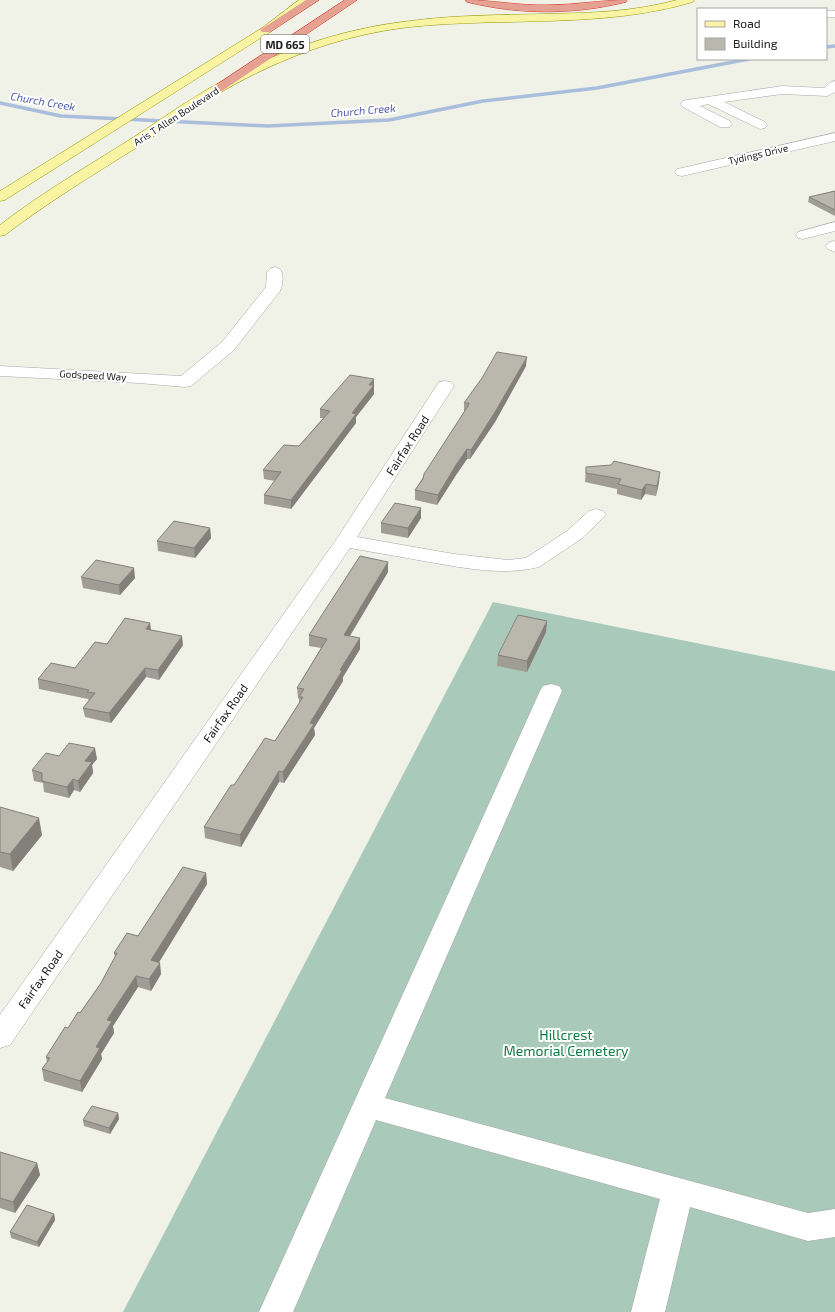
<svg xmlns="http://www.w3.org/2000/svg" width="835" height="1312" font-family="'Exo 2',sans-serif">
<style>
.cemetery{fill:#a9c9ba}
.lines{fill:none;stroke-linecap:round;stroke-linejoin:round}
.stream{stroke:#a9bedc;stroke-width:3.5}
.minor-casing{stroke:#a7a7a7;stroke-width:1}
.major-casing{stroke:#919805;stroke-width:1}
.highway-casing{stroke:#d6322d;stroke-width:1}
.minor{fill:#fff;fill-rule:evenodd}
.major{fill:#f9f4a4;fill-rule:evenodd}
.highway{fill:#e5a292;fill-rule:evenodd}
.wall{fill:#a09d95}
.shaded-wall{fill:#828079}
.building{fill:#bab7ad;stroke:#828079}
.labels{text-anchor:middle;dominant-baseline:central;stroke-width:4;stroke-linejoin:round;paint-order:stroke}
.far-street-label{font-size:10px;fill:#202020;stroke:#fff}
.shield{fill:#fff;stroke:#636363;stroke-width:1}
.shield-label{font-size:11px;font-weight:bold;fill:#202020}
.far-water-label{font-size:11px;font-style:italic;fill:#4f5bae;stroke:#fff}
.street-label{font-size:12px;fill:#202020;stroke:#fff}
.near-park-label{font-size:14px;fill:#0f7d42;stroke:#fff}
</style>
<rect width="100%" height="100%" fill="#f0f1e7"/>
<!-- cemetery -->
<path class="cemetery" d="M493 602 835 671V1312H123Z"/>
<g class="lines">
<!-- stream -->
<g class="stream">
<path d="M826 47 835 46"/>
<path d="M0 103 61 116 268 126 389 120 483 101 597 88 749 59"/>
</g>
<!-- minor casing -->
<g class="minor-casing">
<g id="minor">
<rect x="826" y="11" width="9" height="6"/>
<path d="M835 81V92L827 96 782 94 724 102 765 122 767 125 765 128 760 129 708 104 700 106 730 121 732 124 730 127H720L683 107 681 104 683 101 687 100 782 86 824 88 831 82Z"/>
<path d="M835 133V141L682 176 677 175 675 172 677 169 682 168Z"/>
<path d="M835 222V231L803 239 798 238 796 235 798 232Z"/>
<path d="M833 241 835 242V252L828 249 825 246 828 243Z"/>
<path d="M275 267 280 269C284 274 283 286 280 291L234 350 191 386 185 387 139 383 0 376V366L181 376 222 342 266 287 267 272 270 269Z"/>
<path d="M445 381 451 382 454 386 357 537 454 554 508 560 526 558 567 531 589 511 596 509 603 511 606 515 581 539 539 567C503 576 465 568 429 562 403 557 377 553 350 548L10 1045 0 1048V1015L336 540 439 382Z"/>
<path d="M551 684 559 686 562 691 385 1098 808 1213 835 1209V1237L808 1241 690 1207 665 1312H631L660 1199 376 1120 293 1312H259L540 691 543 686Z"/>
</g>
</g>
<!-- major casing -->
<g class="major-casing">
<g id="major">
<path d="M299 0H311L270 32 5 200 0 201V191L262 28Z"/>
<path d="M677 0H694L693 2C601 29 504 17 410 27 339 35 272 61 211 98 185 113 161 132 136 148 91 176 47 203 5 235L0 236V225C40 194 83 169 126 142 152 126 176 108 203 92 266 55 337 29 410 21 455 15 500 15 546 14 589 13 634 12 677 0Z"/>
</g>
</g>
<!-- highway casing -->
<g class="highway-casing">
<g id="highway">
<path d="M306 0H319L270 32H262L260 30Z"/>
<path d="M345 0H357L222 91H214L212 88Z"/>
<path d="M466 0C493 0 520 6 548 5 575 5 601 0 627 0L626 2C574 15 519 15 467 2Z"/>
</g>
</g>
<!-- minor -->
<use href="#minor" class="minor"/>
<!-- major -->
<use href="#major" class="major"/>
<!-- highway -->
<use href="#highway" class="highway"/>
</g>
<!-- wall -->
<g class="wall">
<path d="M835 191V216L808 202 809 197Z"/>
<path d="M526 366 495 422 470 459H467L456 475 437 505 415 500V490L464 412V403Z"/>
<path d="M374 379V394L356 417V423L291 509 264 504V495L275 481 264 479 263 470 299 446 323 418H320V409Z"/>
<path d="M586 467 659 482 656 496 645 494 641 500 617 494V489L585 482Z"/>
<path d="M421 508V518L408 538 381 533V523Z"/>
<path d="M210 528 211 538 195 558 158 551 157 541Z"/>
<path d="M388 562V572L350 636 360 649 343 677V681L314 728 315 735 284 783 279 782 241 847 205 838 204 827 234 785 275 741 299 703V699L298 698 297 688 321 648 309 646V635Z"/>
<path d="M81 577 135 578 120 595 83 588Z"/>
<path d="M547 621 546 632 527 672 497 666 498 655Z"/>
<path d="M150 623 151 630 183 645 159 680 146 677 111 723 85 717 83 708 89 701 88 699 39 689 38 679 75 668 107 644Z"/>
<path d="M59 756 97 759 92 765 93 773 80 792 74 790 69 798 44 792 43 783 34 781 32 770Z"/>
<path d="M0 807 42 835 13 871 0 867Z"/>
<path d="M206 873 207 884 159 962 161 974 151 991 138 987 113 1026 114 1033 101 1054 102 1059 82 1092 44 1081 42 1069 47 1062 46 1057 68 1028 80 1013 101 983 115 957 114 953 138 936Z"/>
<path d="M118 1113 119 1119 110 1134 84 1126 83 1120Z"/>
<path d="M0 1152 37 1163 40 1175 15 1213 0 1208Z"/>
<path d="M54 1214 55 1220 39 1247 11 1238 10 1232Z"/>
</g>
<!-- shaded-wall -->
<g class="shaded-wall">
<path d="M527 357 526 366 495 422 470 459 471 450Z"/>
<path d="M374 379V394L356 417V423L291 509V500L352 413 369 385Z"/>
<path d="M467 449V459L456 475 437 505 438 495 456 465Z"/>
<path d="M660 472 659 482 656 496 657 486Z"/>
<path d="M646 484 645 494 641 500 642 490Z"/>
<path d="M421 508V518L408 538V528Z"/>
<path d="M210 528 211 538 195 558 194 548Z"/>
<path d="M388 562V572L344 645V635Z"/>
<path d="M134 568 135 578 120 595 119 585Z"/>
<path d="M547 621 546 632 527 672V661Z"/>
<path d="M150 623 151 632 146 629Z"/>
<path d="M182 636 183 645 159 680 158 670Z"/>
<path d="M360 638V649L343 677V681L314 728 315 735 284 783 283 772 340 670Z"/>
<path d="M145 668 146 677 111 723 109 713Z"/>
<path d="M95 748 97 759 92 765 93 773 80 792 78 781 85 761Z"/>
<path d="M279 771V782L241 847 240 835Z"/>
<path d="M73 779 74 790 69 798 67 787Z"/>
<path d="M39 818 42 835 13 871 10 854Z"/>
<path d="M206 873 207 884 153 972 151 960Z"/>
<path d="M160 963 161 974 151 991 149 979Z"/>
<path d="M136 976 138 987 113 1026 114 1033 101 1054 102 1059 82 1092 80 1081 96 1047 107 1020Z"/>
<path d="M118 1113 119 1119 110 1134 109 1128Z"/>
<path d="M37 1163 40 1175 15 1213 13 1202Z"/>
<path d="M54 1214 55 1220 39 1247 37 1242Z"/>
</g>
<!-- building -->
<g class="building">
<path d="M835 191V210L809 197Z"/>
<path d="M497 352 527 357 495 412 471 450 467 449 456 465 438 495 415 490 423 479 424 474 468 406 469 403H464L482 378Z"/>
<path d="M350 375 374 379 369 385H374L352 413 356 414 291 500 264 495 281 472 263 470 284 445 299 446 330 411 320 409Z"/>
<path d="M614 461 660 472 657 486 646 484 642 490 618 484 621 479 586 473V467L611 465Z"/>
<path d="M395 503 421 508 408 528 381 523Z"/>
<path d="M174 521 210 528 194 548 157 541Z"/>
<path d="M360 556 388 562 344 635 360 638 340 670 342 671 310 723 314 724 283 772 279 771 240 835 204 827 231 785H234L265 738 275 741 303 697H299L304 689 297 688 327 639 309 635Z"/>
<path d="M96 560 134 568 119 585 81 577Z"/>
<path d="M518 615 547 621 527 661 498 655Z"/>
<path d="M125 618 150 623 146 629 182 636 158 670 145 668 109 713 83 708 95 693 87 692 89 690 38 679 51 663 75 668 95 642 107 644Z"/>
<path d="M69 743 95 748 85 761 92 762 78 781 73 779 67 787 42 781V773L32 770 46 753 59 756Z"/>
<path d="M0 807 39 818 10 854 0 852Z"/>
<path d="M183 867 206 873 151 960 160 963 149 979 136 976 107 1020 112 1021 96 1047 100 1048 80 1081 42 1069 50 1058 46 1057 65 1027 68 1028 78 1012 80 1013 101 983 117 953H114L127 933 138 936Z"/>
<path d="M92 1106 118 1113 109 1128 83 1120Z"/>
<path d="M0 1152 37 1163 13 1202 0 1198Z"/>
<path d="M27 1205 54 1214 37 1242 10 1232Z"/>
</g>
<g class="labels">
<!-- far-street labels -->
<g class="far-street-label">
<text transform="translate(176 116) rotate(-33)">Aris T Allen Boulevard</text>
<text transform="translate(758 154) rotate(-13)">Tydings Drive</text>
<text transform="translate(93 375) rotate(3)">Godspeed Way</text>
</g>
<!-- shield labels -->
<rect class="shield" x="261" y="35" width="48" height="18" rx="3"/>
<g class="shield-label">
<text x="285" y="44">MD 665</text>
</g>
<!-- far-water labels -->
<g class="far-water-label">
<text transform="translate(43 101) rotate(10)">Church Creek</text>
<text transform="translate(363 110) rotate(-5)">Church Creek</text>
</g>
<!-- street labels -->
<g class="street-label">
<text transform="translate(407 445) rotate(-57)">Fairfax Road</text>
<text transform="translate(225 713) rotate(-55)">Fairfax Road</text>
<text transform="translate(40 979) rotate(-55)">Fairfax Road</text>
</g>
<!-- near-park labels -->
<g class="near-park-label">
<text x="566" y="1034">Hillcrest<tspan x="566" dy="16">Memorial Cemetery</tspan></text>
</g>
</g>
<!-- legend -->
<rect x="697" y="8" width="130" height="52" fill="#ffffff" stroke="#a6a6a6"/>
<rect x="705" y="21" width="20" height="6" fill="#f9f4a4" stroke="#a6a6a6"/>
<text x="733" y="28" font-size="12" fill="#202020">Road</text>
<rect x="705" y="38" width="20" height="12" fill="#bab7ad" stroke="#a6a6a6"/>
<text x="733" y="48" font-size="12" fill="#202020">Building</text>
</svg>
